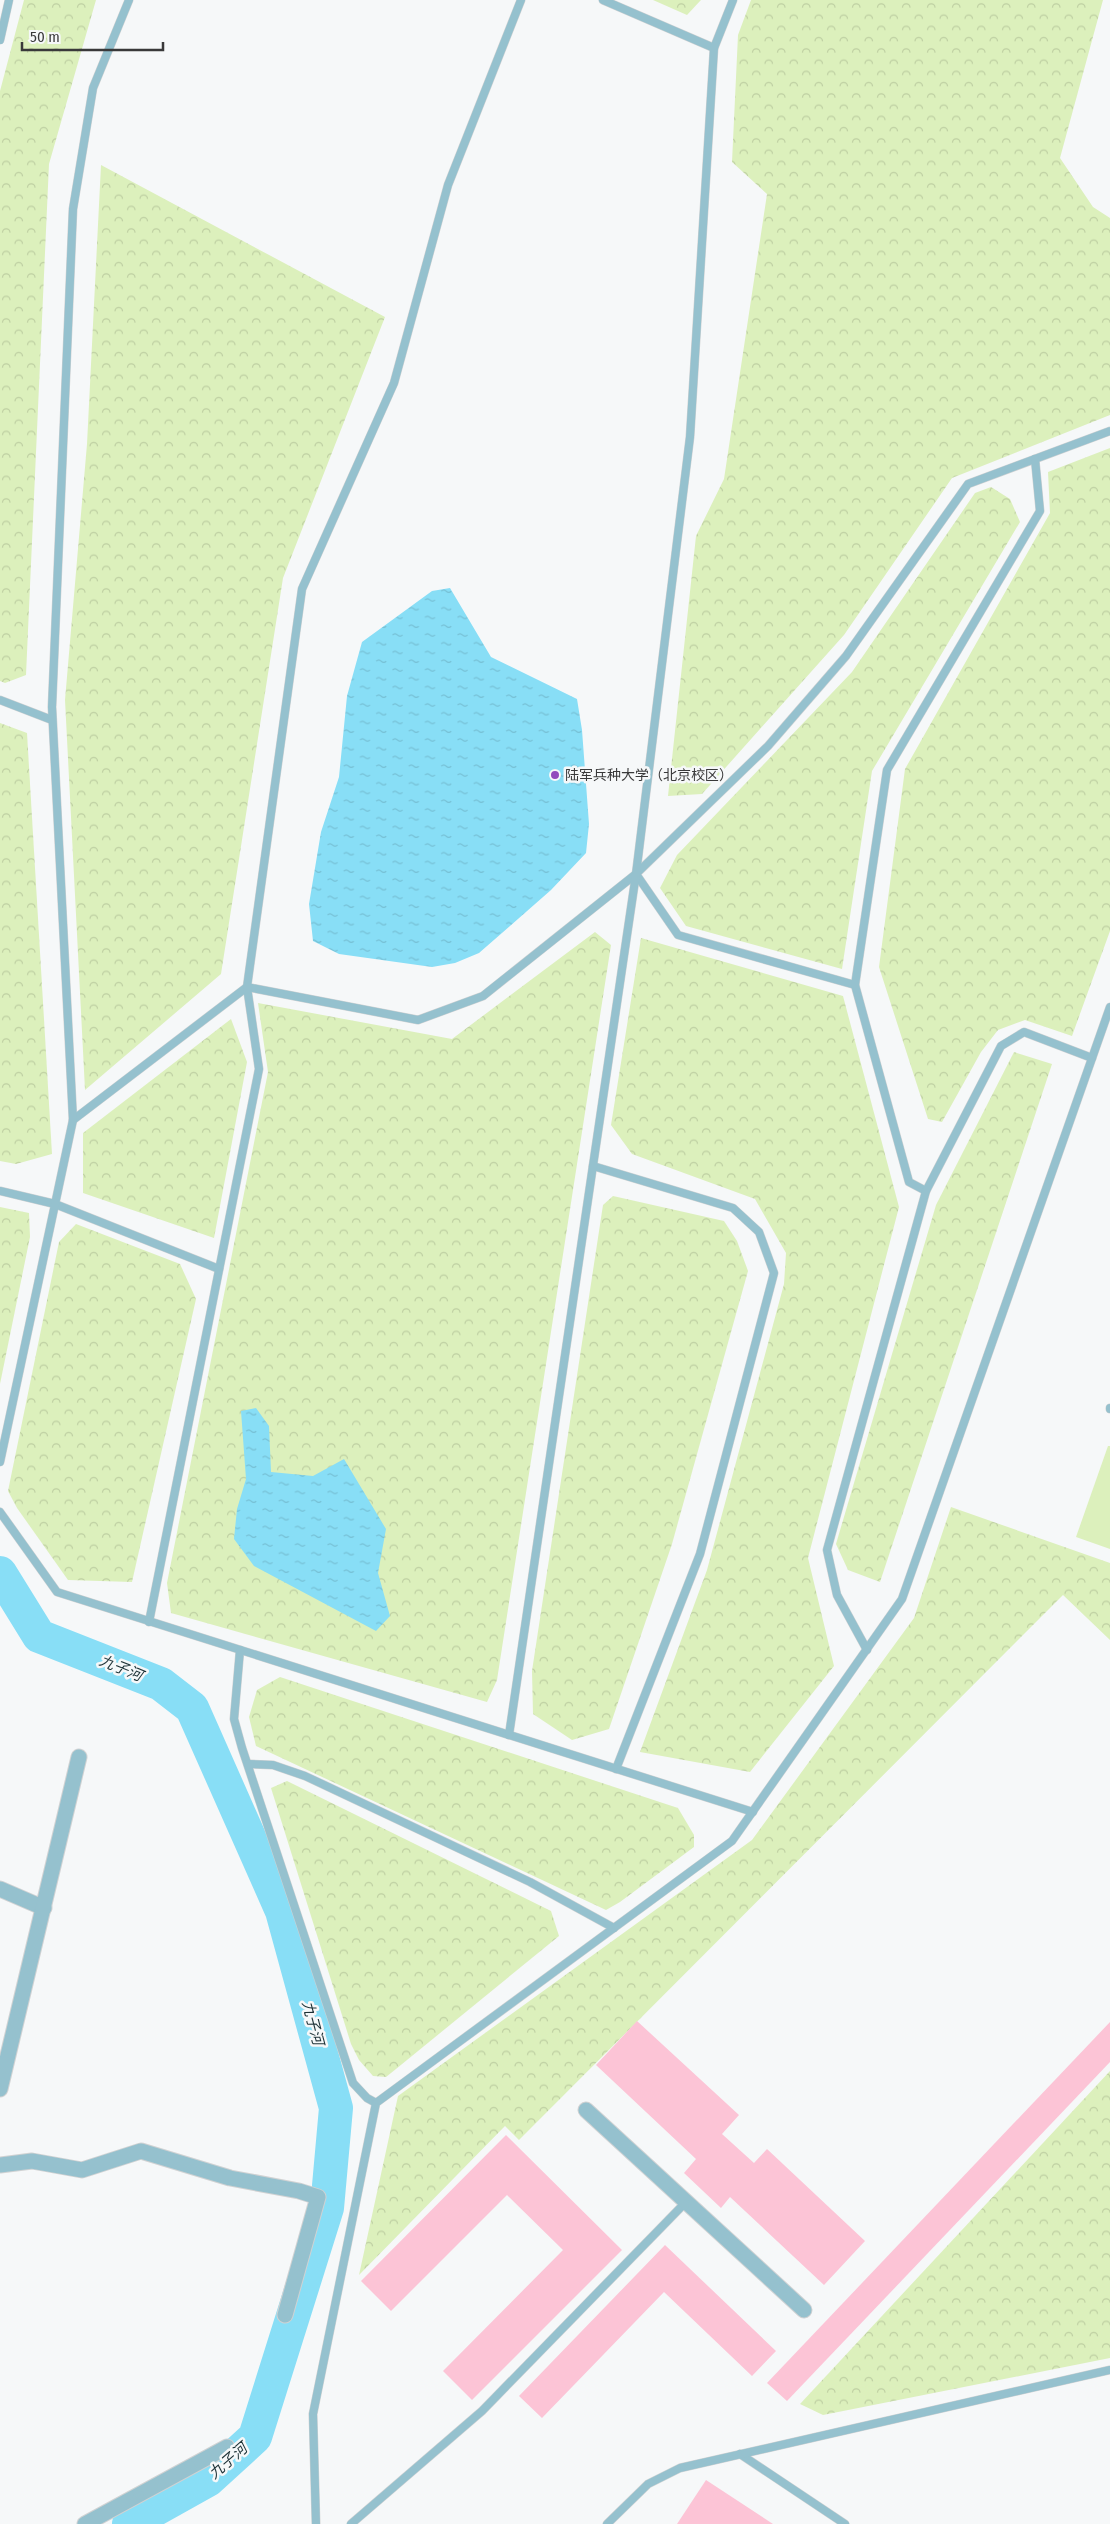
<svg xmlns="http://www.w3.org/2000/svg" width="1110" height="2524" font-family="'Fira Sans Condensed','Noto Sans SC',sans-serif">
<style>
.green{fill:#dcf0bc}
.forest{fill:url(#forest-crowns)}
.water{fill:url(#water-ripples)}
.lines{fill:none;stroke-linecap:round;stroke-linejoin:round}
.river{stroke:#88def6;stroke-width:34}
.building{fill:#fcc4d6}
.lane-casing{stroke:#d0d2d3;stroke-width:9}
.street-casing{stroke:#d0d2d3;stroke-width:17}
.lane{stroke:#95c1ce;stroke-width:8}
.street{stroke:#95c1ce;stroke-width:15}
.poi-dot{fill:#914abd;stroke:#f6f8f9;stroke-width:2}
.labels{text-anchor:middle;dominant-baseline:central;stroke-width:5;stroke-linejoin:round;paint-order:stroke}
.poi-label{font-size:14px;fill:#39393a;stroke:#f6f8f9;text-anchor:start}
.water-label{font-size:15px;font-style:italic;fill:#1c3136;stroke:#f6f8f9}
</style>
<defs>
<pattern id="forest-crowns" width="20" height="18" patternUnits="userSpaceOnUse" patternTransform="scale(1.25)"><rect width="20" height="18" fill="#dcf0bc"/><path d="M2 6a3 3 0 1 1 6 0M12 15a3 3 0 1 1 6 0" fill="none" stroke="#becfa2"/></pattern>
<pattern id="water-ripples" width="26" height="14" patternUnits="userSpaceOnUse" patternTransform="scale(1.25)"><rect width="26" height="14" fill="#88def6"/><path d="M2 4q2-2 4 0t4 0M15 11q2-2 4 0t4 0" fill="none" stroke="#76bfd4"/></pattern>
</defs>
<rect width="100%" height="100%" fill="#f6f8f9"/>
<!-- green -->
<path class="green" d="M1108 1446H1110V1549L1076 1537Z"/>
<!-- forest -->
<g class="forest">
<path d="M24 0H96L49 164 26 675 5 683 0 681V91Z"/>
<path d="M653 0H701L687 15Z"/>
<path d="M751 0H1103L1060 158 1093 207 1110 218V415L952 478 844 635 702 794 668 796 696 536 724 479 767 194 732 162 738 35Z"/>
<path d="M101 165 385 317 283 578 221 974 85 1090 65 700 87 444Z"/>
<path d="M1110 448V931L1072 1036 1025 1020 998 1030 981 1052 942 1122 928 1119 879 967 905 769 1050 513 1048 472Z"/>
<path d="M991 487 1010 499 1020 522 872 771 842 969 686 926 660 888 677 855 852 672 975 493Z"/>
<path d="M0 723 27 733 52 1154 16 1164 0 1161Z"/>
<path d="M595 932 611 945 497 1680 487 1702 171 1613 167 1583 268 1072 258 1003 452 1039Z"/>
<path d="M641 938 843 996 899 1207 808 1558 834 1666 750 1772 640 1752 707 1570 784 1284 786 1253 755 1199 632 1154 611 1125Z"/>
<path d="M231 1019 247 1062 214 1238 83 1193V1133Z"/>
<path d="M1014 1052 1052 1064 880 1582 848 1570 836 1544 936 1205Z"/>
<path d="M613 1196 724 1221 737 1241 748 1271 672 1544 609 1729 572 1740 533 1714 532 1671 603 1205Z"/>
<path d="M0 1207 29 1213 30 1237 0 1384Z"/>
<path d="M76 1224 180 1264 196 1299 132 1582 68 1580 17 1508 8 1491 59 1242Z"/>
<path d="M951 1507 1110 1563V1640L1063 1595 519 2140 505 2126 359 2275 398 2096 752 1840 914 1618Z"/>
<path d="M280 1677 678 1808 694 1835V1847L620 1902 606 1910 256 1746 249 1717 257 1690Z"/>
<path d="M287 1781 551 1911 559 1936 396 2069 386 2077 373 2076 359 2060 351 2044 271 1788Z"/>
<path d="M1110 2071V2358L823 2415 800 2404Z"/>
</g>
<!-- water -->
<g class="water">
<path d="M450 588 491 657 577 699 582 730 589 824 586 853 551 890 479 953 455 963 432 967 339 954 313 941 309 904 321 832 339 777 347 696 362 642 432 591Z"/>
<path d="M256 1408 269 1426 271 1472 313 1476 344 1459 386 1529 378 1573 390 1616 376 1631 254 1566 234 1539 237 1509 246 1479 241 1411Z"/>
</g>
<g class="lines">
<!-- river -->
<path class="river" d="M0 1573 39 1636 161 1684 192 1708 282 1911 336 2108 327 2208 255 2437 208 2480 129 2524"/>
</g>
<!-- building -->
<g class="building">
<path d="M637 2021 739 2115 722 2134 754 2163 767 2149 865 2241 824 2285 730 2197 721 2208 684 2173 696 2159 596 2065Z"/>
<path d="M1110 2022V2062L787 2401 767 2383Z"/>
<path d="M506 2135 622 2250 472 2400 443 2371 563 2250 507 2195 391 2311 361 2281Z"/>
<path d="M665 2245 776 2351 752 2376 664 2292 542 2418 519 2396Z"/>
<path d="M706 2480 773 2524H677Z"/>
</g>
<g class="lines">
<!-- lane casing -->
<g class="lane-casing">
<g id="lane">
<path d="M603 0 714 48"/>
<path d="M0 40 9 0"/>
<path d="M0 700 52 720"/>
<path d="M636 874 678 935 855 985"/>
<path d="M73 1120 247 987 418 1020 483 996 636 874 768 746 846 656 968 484 1110 431"/>
<path d="M593 1166 733 1208 759 1232 774 1273 700 1554 616 1769"/>
<path d="M0 1191 55 1204 219 1269"/>
<path d="M926 1191 909 1182 855 985 887 770 1040 511 1035 459"/>
<path d="M1110 1408V1409"/>
<path d="M0 1462 73 1120 52 707 73 209 93 88 129 0"/>
<path d="M0 1512 57 1592 753 1812"/>
<path d="M149 1622 259 1069 247 987 302 589 394 383 448 185 521 0"/>
<path d="M240 1650 234 1719 242 1748 353 2083 367 2098 376 2103"/>
<path d="M867 1650 837 1595 827 1550 926 1191 1001 1046 1024 1032 1092 1058"/>
<path d="M509 1735 636 874 690 437 714 48 733 0"/>
<path d="M248 1764 273 1765 305 1776 530 1882 614 1928"/>
<path d="M740 2454 845 2524"/>
<path d="M316 2524 313 2414 376 2103 732 1841 902 1599 1110 1007"/>
<path d="M351 2524 482 2411 686 2202"/>
<path d="M607 2524 648 2484 680 2468 1110 2370"/>
</g>
</g>
<!-- street casing -->
<g class="street-casing">
<g id="street">
<path d="M0 1889 44 1908"/>
<path d="M0 2089 79 1757"/>
<path d="M586 2110 804 2310"/>
<path d="M0 2165 32 2161 82 2170 141 2151 230 2178 299 2191 318 2197 285 2315"/>
<path d="M85 2524 227 2447"/>
</g>
</g>
<!-- lane -->
<use href="#lane" class="lane"/>
<!-- street -->
<use href="#street" class="street"/>
</g>
<!-- markers -->
<circle class="poi-dot" cx="555" cy="775" r="5"/>
<g class="labels">
<!-- poi labels -->
<g class="poi-label">
<text x="565" y="775">陆军兵种大学（北京校区）</text>
</g>
<!-- water labels -->
<g class="water-label">
<text transform="translate(121 1668) rotate(22)">九子河</text>
<text transform="translate(313 2023) rotate(75)">九子河</text>
<text transform="translate(228 2461) rotate(-41)">九子河</text>
</g>
</g>
<!-- scale -->
<path d="M22 42v8h141v-8" fill="none" stroke="#39393a" stroke-width="2.5"/>
<text x="30" y="42" font-size="15" fill="#39393a" stroke="#f6f8f9" stroke-width="4" paint-order="stroke">50 m</text>
</svg>
